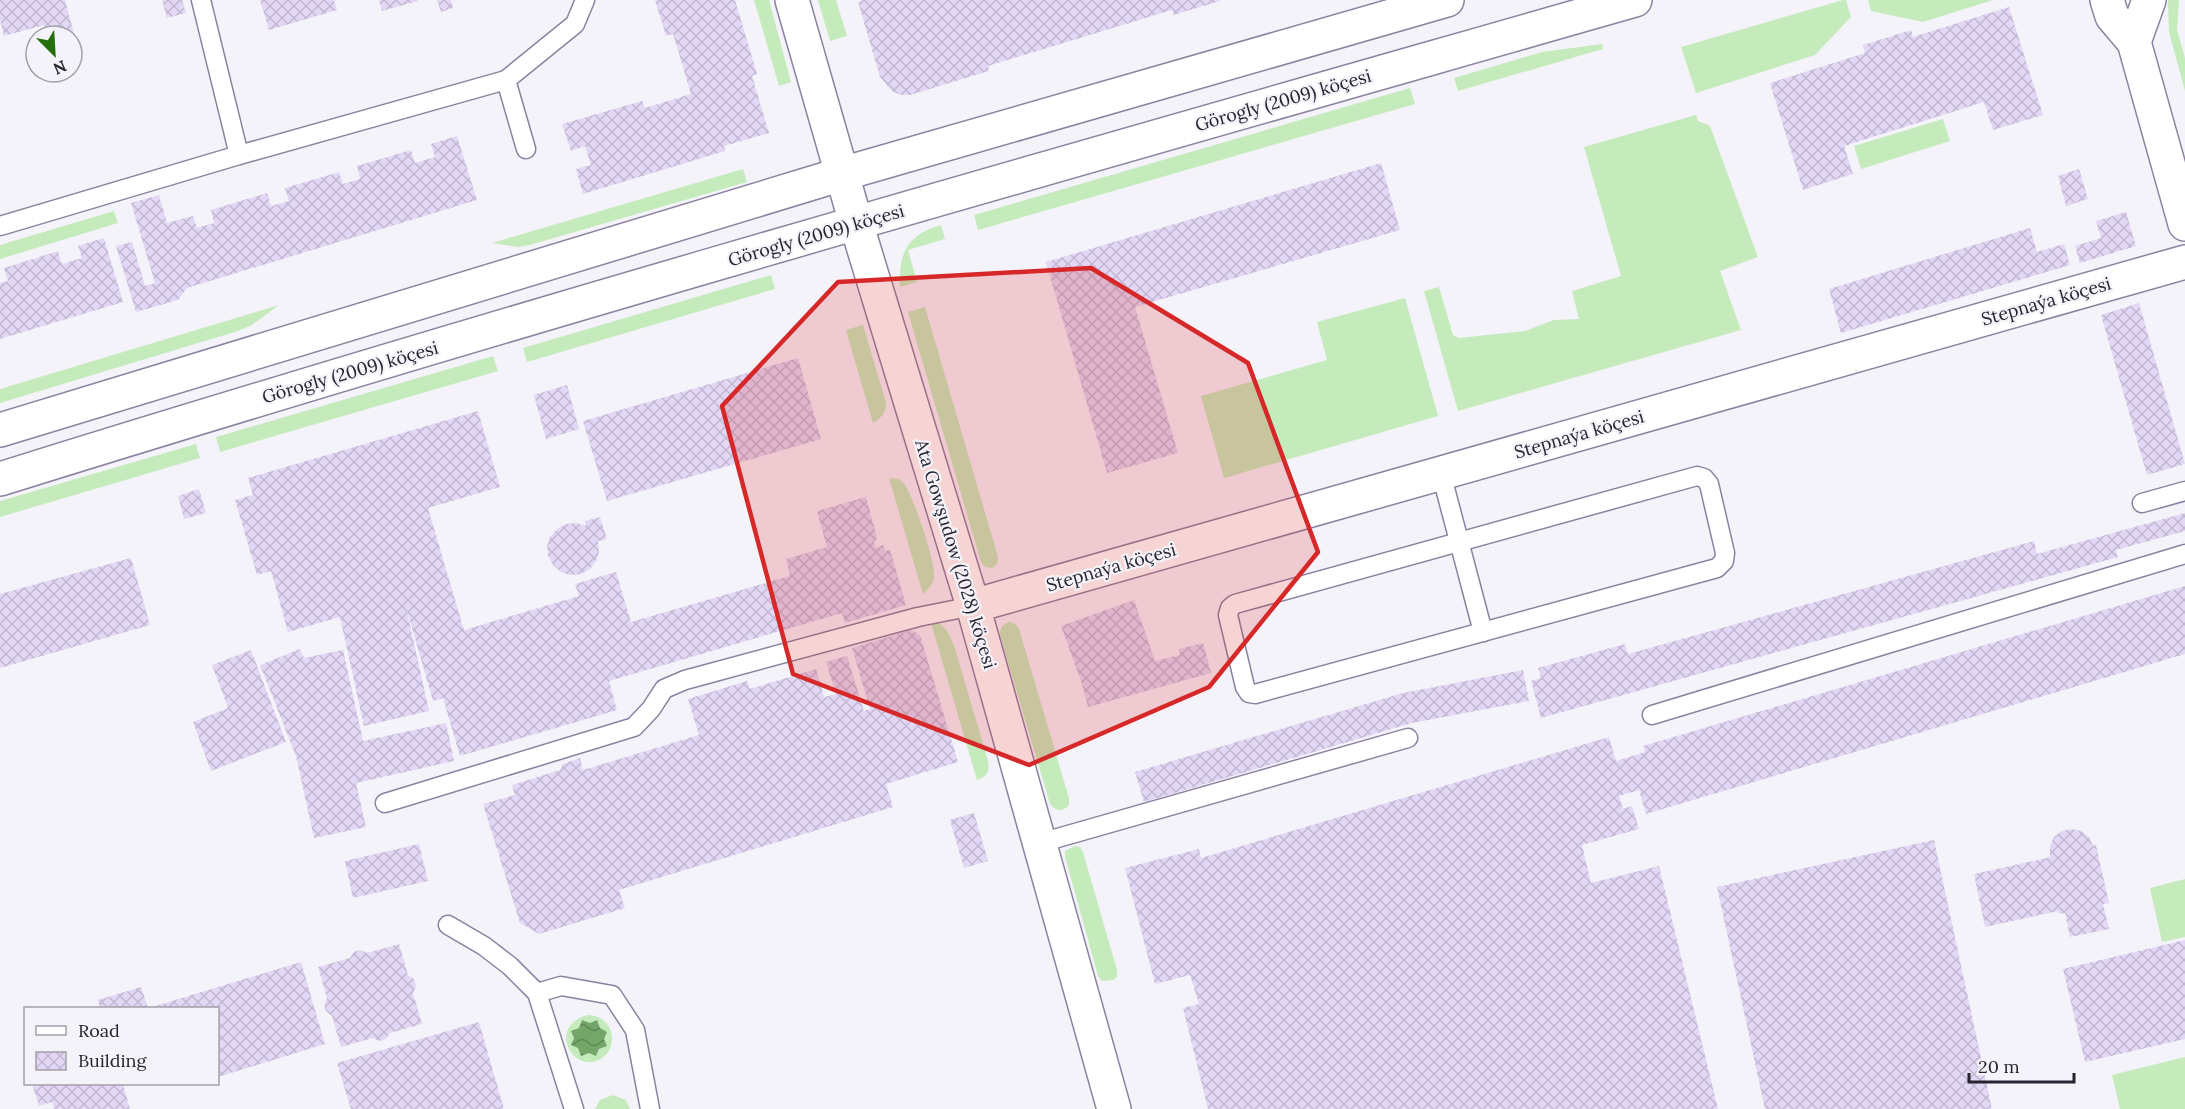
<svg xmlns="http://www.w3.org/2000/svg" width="2185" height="1109" font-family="Lora,serif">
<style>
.grass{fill:#c5ebbc}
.water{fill:url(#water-waves)}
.building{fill:url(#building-cross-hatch)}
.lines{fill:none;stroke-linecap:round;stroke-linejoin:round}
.lane-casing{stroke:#8c81a0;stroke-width:21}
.street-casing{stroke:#8c81a0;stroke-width:36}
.secondary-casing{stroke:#8c81a0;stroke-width:36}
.lane{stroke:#fff;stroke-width:18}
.street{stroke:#fff;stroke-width:33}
.secondary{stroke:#fff;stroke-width:33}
.marked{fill:#d62828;fill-opacity:0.2;stroke:#d62828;stroke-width:4.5;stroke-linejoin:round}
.labels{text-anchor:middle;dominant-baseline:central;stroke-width:4.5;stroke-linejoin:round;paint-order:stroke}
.street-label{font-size:18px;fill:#282330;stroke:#f5f3fa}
</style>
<defs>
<pattern id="water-waves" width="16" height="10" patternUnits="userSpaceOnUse" patternTransform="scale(1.5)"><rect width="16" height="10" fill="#73a668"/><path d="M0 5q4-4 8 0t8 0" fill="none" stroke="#5e8756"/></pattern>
<pattern id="building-cross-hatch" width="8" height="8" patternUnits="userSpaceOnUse" patternTransform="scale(1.5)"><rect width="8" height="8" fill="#e2d7f5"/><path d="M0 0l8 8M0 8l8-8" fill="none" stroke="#c2b8d2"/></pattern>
</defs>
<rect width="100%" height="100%" fill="#f5f3fa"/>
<!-- grass -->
<g class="grass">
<path d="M754 0H769L791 82 779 86Z"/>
<path d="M818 0H836L847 36 830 41Z"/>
<path d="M1843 0H1846L1851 17 1815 55 1696 93 1681 47Z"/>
<path d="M1868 0H1993L1923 22 1871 11Z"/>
<path d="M2168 0H2179L2177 30 2185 58V91L2169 32Z"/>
<path d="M1602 44 1603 49 1458 91 1454 78 1542 52Z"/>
<path d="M1410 88 1415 104 978 230 974 215Z"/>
<path d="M1696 115 1698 121 1710 126 1758 257 1720 271 1741 330 1458 411 1424 291 1439 287 1453 335 1459 338 1525 331 1554 320 1579 319 1572 291 1621 276 1584 147Z"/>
<path d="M1943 119 1950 141 1861 169 1854 146Z"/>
<path d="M743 169 747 182 530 245 518 247 492 243Z"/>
<path d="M114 211 118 223 0 259V245Z"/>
<path d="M941 225 945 239 908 250 917 282 900 287C898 253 908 234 941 225Z"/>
<path d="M771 275 775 289 527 362 523 348Z"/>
<path d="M1405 298 1438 416 1224 478 1201 396 1327 360 1317 322Z"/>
<path d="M279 305 252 325 238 331 0 403V389Z"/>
<path d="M925 307 998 557 997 564 992 568 985 567 981 562 908 312Z"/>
<path d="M863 325 886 403C886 413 881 418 873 423L846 330Z"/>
<path d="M493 356 498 371 220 452 216 437Z"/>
<path d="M196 444 200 458 0 517V501Z"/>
<path d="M889 478 899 479 903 482C913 495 937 565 934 579 932 586 928 589 923 594Z"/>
<path d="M937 622C948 628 952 640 956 652L988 761C990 771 987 777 977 780L931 623Z"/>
<path d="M1009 622 1015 624 1019 629 1069 798V805C1063 812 1056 812 1050 804L1000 635C1000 627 1002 625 1009 622Z"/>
<path d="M1075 846 1080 847 1083 852 1117 970V977L1113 980 1102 981 1098 976 1065 857V851Z"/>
<path d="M2185 879V937L2162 942 2150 888Z"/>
<path d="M588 1015C600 1015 612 1024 612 1038 612 1046 609 1053 602 1058 574 1077 545 1026 588 1015Z"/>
<path d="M2185 1057V1109H2120L2112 1075Z"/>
<path d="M613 1095 626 1100 630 1109H595L600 1100Z"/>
</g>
<!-- water -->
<path class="water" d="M582 1020 590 1023 597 1020 600 1028 607 1032 604 1039 607 1046 599 1049 596 1056 589 1053 581 1056 578 1048 571 1045 574 1038 571 1031 579 1028Z"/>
<!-- building -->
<g class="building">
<path d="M0 0H65L77 45 72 47V36H47L44 25 4 36 0 20Z"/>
<path d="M162 0H182L186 13 167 18Z"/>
<path d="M260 0H334L337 10 269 30Z"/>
<path d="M379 0H418V1L382 11Z"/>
<path d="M437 0H451L453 8 441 12Z"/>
<path d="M655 0H735L757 74 752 76 769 133 724 146 725 151 583 194 576 169 591 165 585 146 571 151 562 124 642 101 645 108 691 94 673 34 666 36Z"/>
<path d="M863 0H1220V1L1174 15 1172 10 988 66 989 71 910 95H901L892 91 880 77 858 2Z"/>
<path d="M2009 7 2043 115 1993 130 1984 102 1844 146 1853 174 1803 190 1770 83 1865 53 1863 45 1911 30 1913 37Z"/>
<path d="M457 136 477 200 187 288 178 300 136 312 116 246 132 242 145 286 155 283 131 203 159 195 167 223 193 216 197 228 214 223 211 210 267 193 271 206 289 201 285 188 339 172 343 184 360 179 357 166 411 150 415 163 435 157 431 144Z"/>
<path d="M1381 163 1400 230 1135 307 1178 453 1107 473 1046 262Z"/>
<path d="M2079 169 2088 199 2066 206 2058 176Z"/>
<path d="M2126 212 2136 246 2080 263 2075 246 2101 238 2096 221Z"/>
<path d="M2030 228 2037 252 2064 244 2070 265 1841 333 1829 289Z"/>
<path d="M104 238 123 302 0 339V283L8 281 4 268 58 251 62 264 82 258 78 246Z"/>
<path d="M2139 303 2185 464 2147 475 2101 315Z"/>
<path d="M798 358 821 439 607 501 583 421Z"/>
<path d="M567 385 579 429 546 439 534 395Z"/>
<path d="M478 411 500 487 428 508 464 630 579 596 575 584 616 572 631 622 790 576 786 559 827 547 817 511 866 497 877 538 874 543 876 548 883 545 885 551 890 550 906 605 845 623 842 613 609 681 617 710 460 756 443 698 433 701 406 607 429 711 364 726 340 617 288 632 271 571 257 575 235 500 253 495 248 478Z"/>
<path d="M199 489 206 513 184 519 178 496Z"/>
<path d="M2185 513V531L2116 550 2118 557 1541 718 1531 681 1541 678 1538 668 1625 644 1628 654 2034 541 2037 554Z"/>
<path d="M600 517 607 539 598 541 599 552 596 561 590 569 581 574 570 575 561 572 553 565 548 556 547 546 550 537 557 529 566 524 576 523 586 526 585 521Z"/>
<path d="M131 558 150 625 0 668V594Z"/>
<path d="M2185 586V654L1646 814 1639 790 1619 796 1623 809 1632 806 1639 829 1582 845 1591 883 1659 866 1718 1109H1208L1183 1008 1199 1004 1190 975 1155 984 1125 868 1199 849 1201 858 1609 737 1616 761 1645 752 1643 746Z"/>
<path d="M1134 600 1155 661 1180 655 1179 649 1203 643 1211 673 1088 707 1081 681 1061 626Z"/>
<path d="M911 630 920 635 958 762 886 784 893 807 619 890 625 908 539 934 520 923 483 804 515 795 512 785 560 770 563 764 580 758 583 770 699 735 688 699 747 681 750 689 816 669 824 697 836 694 826 662 847 656 864 711 870 709 852 648Z"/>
<path d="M300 649 304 658 343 650 363 741 446 723 454 761 356 783 366 827 314 838 296 756 260 665Z"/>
<path d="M251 650 286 742 211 771 193 722 228 708 212 665Z"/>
<path d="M1523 670 1529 701 1412 723 1144 802 1135 772 1403 693Z"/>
<path d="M974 813 988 861 964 868 950 820Z"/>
<path d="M2072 829 2081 831 2089 837 2093 846 2096 845 2109 903 2103 904 2109 929 2070 937 2065 913 2059 914 2058 911 1985 927 1974 874 2047 858 2050 856V846L2054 837 2062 831Z"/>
<path d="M1934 840 1992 1109H1765L1717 887Z"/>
<path d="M419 844 428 881 353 898 345 861Z"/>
<path d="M2185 940V1039L2085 1062 2063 969Z"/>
<path d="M399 944 408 975 414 979 416 986 413 993 422 1024 390 1033 386 1039 379 1041 373 1038 341 1047 332 1016 326 1011 324 1005 327 998 318 967 350 958 354 952 360 950 367 953Z"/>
<path d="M301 962 325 1044 218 1077V1008H149Z"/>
<path d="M141 987 148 1008H100L98 1000Z"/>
<path d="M479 1022 504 1109H351L337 1063Z"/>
<path d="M32 1084H123L130 1109H54L52 1102 39 1106Z"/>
</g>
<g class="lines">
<!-- lane casing -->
<g class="lane-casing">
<g id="lane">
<path d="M201 0 239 155"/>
<path d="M506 80 575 24 585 0"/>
<path d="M0 226 239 155 506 80 526 149"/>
<path d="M1441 473 1483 632"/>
<path d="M1697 476 1704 478 1709 484 1725 553 1724 561 1717 568 1255 694 1249 693 1245 687 1228 615 1230 608 1235 604Z"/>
<path d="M2142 503 2185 491"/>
<path d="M1652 715 2185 554"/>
<path d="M385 803 634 727 651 709 664 689 685 680 918 617 973 606"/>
<path d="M1040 843 1408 738"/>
<path d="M448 925 484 946 510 966 537 993 574 1109"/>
<path d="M537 993 561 986 612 995 635 1030 650 1109"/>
</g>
</g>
<!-- street casing -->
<g class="street-casing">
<g id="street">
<path d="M792 0 856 223 973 606 1114 1109"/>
<path d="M2107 0 2112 16 2134 42 2185 224"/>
<path d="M2134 42 2149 0"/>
<path d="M973 606 2185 262"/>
</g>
</g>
<!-- secondary casing -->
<g class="secondary-casing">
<g id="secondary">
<path d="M0 430 842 174 1447 0"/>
<path d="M0 479C542 310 1089 156 1635 0"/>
</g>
</g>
<!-- lane -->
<use href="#lane" class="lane"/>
<!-- street -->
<use href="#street" class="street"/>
<!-- secondary -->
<use href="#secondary" class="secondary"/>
</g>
<!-- marked area -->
<path class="marked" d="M1091 268 1248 363 1318 552 1209 687 1029 765 793 674 722 406 838 282Z"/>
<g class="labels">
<!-- street labels -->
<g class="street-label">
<text transform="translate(1283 100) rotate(-16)">Görogly (2009) köçesi</text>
<text transform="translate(816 235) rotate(-16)">Görogly (2009) köçesi</text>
<text transform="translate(2046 301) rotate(-16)">Stepnaýa köçesi</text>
<text transform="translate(350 372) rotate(-16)">Görogly (2009) köçesi</text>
<text transform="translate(1579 434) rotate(-16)">Stepnaýa köçesi</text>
<text transform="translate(956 554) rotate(73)">Ata Gowşudow (2028) köçesi</text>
<text transform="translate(1111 567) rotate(-16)">Stepnaýa köçesi</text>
</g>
</g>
<!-- legend -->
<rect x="24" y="1007" width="195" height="78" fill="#f5f3fa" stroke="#a3a0a9" stroke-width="1.5"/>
<rect x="36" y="1026" width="30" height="9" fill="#ffffff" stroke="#a3a0a9" stroke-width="1.5"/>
<text x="78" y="1037" font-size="18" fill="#282330">Road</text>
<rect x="36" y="1052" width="30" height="18" fill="url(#building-cross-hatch)" stroke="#a3a0a9" stroke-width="1.5"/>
<text x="78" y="1067" font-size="18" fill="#282330">Building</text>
<!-- north arrow -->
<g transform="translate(54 54) rotate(156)"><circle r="28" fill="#f5f3fa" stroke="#a3a0a9" stroke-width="1.5"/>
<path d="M0-4.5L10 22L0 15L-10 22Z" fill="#256e0d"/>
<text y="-9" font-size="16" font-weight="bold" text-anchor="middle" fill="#282330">N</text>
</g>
<!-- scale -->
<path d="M1969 1073v9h105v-9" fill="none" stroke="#282330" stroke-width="3"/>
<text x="1978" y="1073" font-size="18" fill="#282330" stroke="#f5f3fa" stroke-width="4.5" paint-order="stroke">20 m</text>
</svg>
